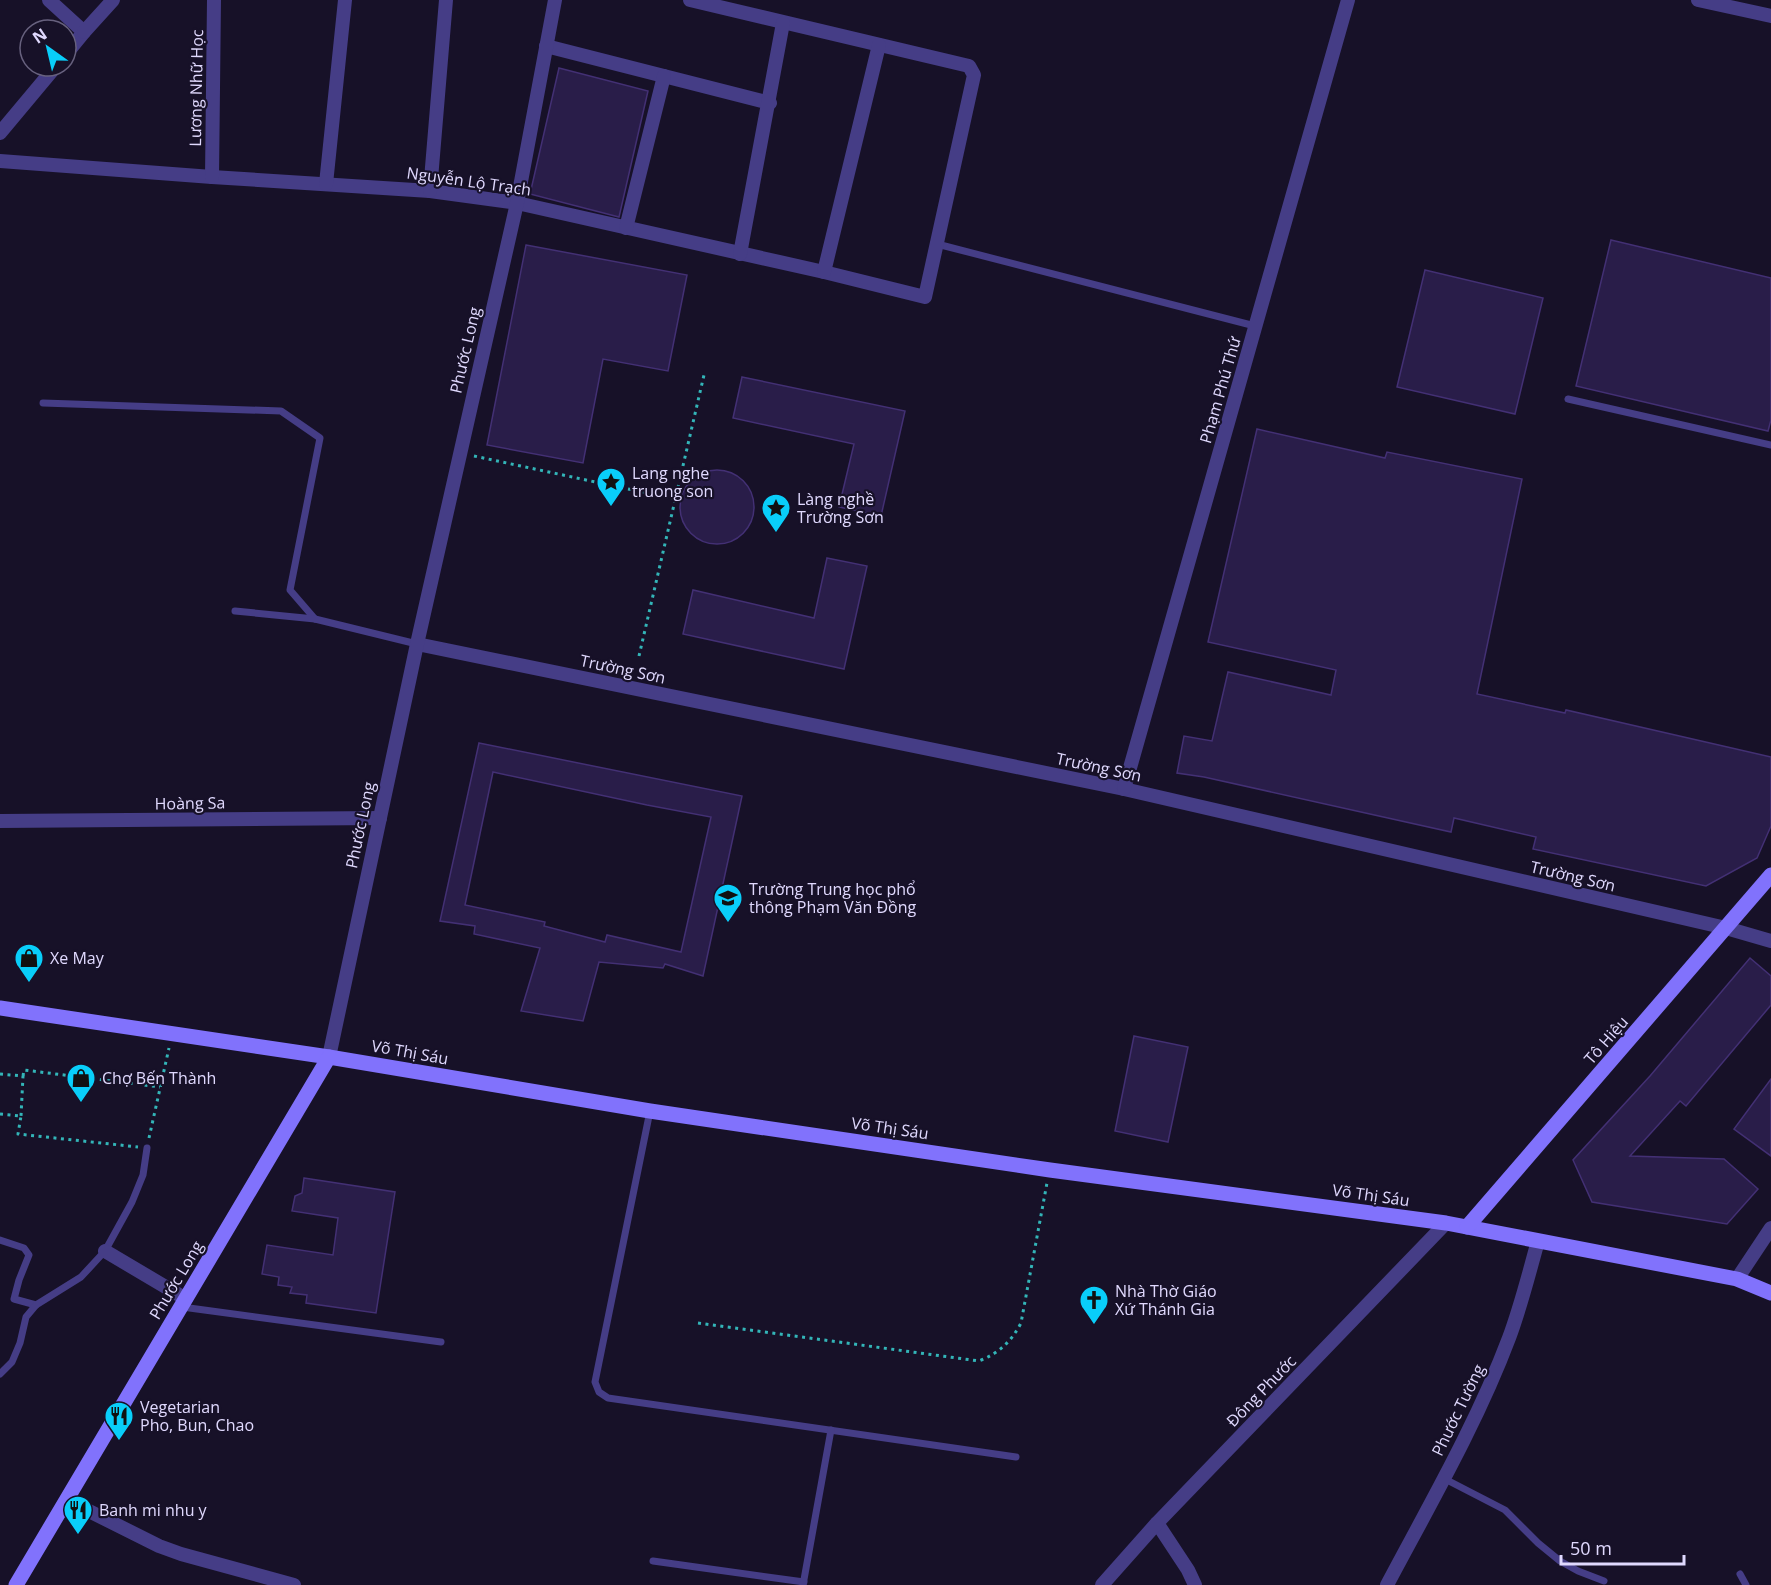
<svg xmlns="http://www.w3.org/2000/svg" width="1771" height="1585" font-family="'Open Sans',sans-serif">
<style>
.building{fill:#291d49;stroke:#433074;stroke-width:1.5;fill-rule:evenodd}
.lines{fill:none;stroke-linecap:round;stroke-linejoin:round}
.path{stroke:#33b5b8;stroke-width:3;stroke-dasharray:3 4.5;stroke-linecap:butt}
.lane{stroke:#453d86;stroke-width:7}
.street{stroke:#453d86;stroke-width:14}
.secondary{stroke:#8172fc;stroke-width:15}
.labels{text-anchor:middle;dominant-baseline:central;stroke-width:4.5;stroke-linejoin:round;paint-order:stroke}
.street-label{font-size:16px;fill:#e0d9fe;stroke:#171128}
.poi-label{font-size:16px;fill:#e0d9fe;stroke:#171128;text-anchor:start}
</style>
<rect width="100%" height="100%" fill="#171128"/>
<!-- building -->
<g class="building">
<path d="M559 68 648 91 619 217 530 194Z"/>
<path d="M1611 240 1771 278V420L1768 431 1576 386Z"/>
<path d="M526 245 687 275 668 371 603 359 583 463 487 445Z"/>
<path d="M1425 270 1543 298 1515 414 1397 387Z"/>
<path d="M742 377 905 411 881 516 839 507 854 444 733 418Z"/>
<path d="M1257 429 1385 458 1387 452 1522 479 1477 694 1565 713 1566 710 1771 757V826L1757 858 1706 886 1533 849 1536 837 1454 818 1451 832 1204 777 1177 773 1184 736 1212 741 1228 672 1331 695 1336 670 1208 642Z"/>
<circle cx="717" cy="507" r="37"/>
<path d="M827 558 867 566 844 669 683 634 693 590 814 618Z"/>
<path d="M479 743 742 796 703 976 665 964 663 968 599 962 583 1021 521 1011 540 948 474 934 475 926 440 921ZM493 772 647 805 711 817 681 952 607 935 605 942 544 926 545 922 465 905Z"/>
<path d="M1750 958 1771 976V1005L1686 1106 1680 1101 1630 1156 1724 1159 1758 1189 1727 1224 1592 1202 1573 1160 1650 1076Z"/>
<path d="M1134 1036 1188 1047 1168 1142 1115 1131Z"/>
<path d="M1771 1079V1156L1734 1129Z"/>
<path d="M304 1178 395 1192 376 1313 306 1303 307 1295 290 1293 292 1287 278 1285 279 1277 262 1274 267 1245 333 1255 338 1218 292 1211 295 1196 302 1193Z"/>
</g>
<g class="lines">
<!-- path -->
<g class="path">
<path d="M474 456 675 499"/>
<path d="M639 656 704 375"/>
<path d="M0 1074 23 1076 21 1116"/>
<path d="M23 1076 24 1070 160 1087"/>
<path d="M0 1114 21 1116 18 1134 138 1147"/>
<path d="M149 1138 169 1048"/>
<path d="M698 1323 979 1361C999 1353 1011 1342 1021 1323L1047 1183"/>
</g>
<!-- lane -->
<g class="lane">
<path d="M937 244 1255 326"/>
<path d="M1568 399 1771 445"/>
<path d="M43 403 281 411 320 438 290 590 315 619"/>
<path d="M235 611 315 619 417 644"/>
<path d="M650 1111 595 1382 599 1392 608 1398 1016 1457"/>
<path d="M0 1240 24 1248 29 1255 19 1280 14 1299 36 1305"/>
<path d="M182 1307 441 1342"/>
<path d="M0 1374 12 1362 20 1343 26 1317 36 1305 81 1277 105 1251 132 1202 143 1175 147 1148"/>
<path d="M1443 1478 1505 1510 1538 1543 1560 1561 1578 1571 1604 1581"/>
<path d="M653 1561 804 1582"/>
<path d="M1740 1574 1746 1585"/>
<path d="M803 1585 831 1430"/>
</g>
<!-- street -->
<g class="street">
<path d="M49 0 84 32 66 54"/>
<path d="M1698 0 1771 16"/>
<path d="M84 32 113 0"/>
<path d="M546 46 770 103"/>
<path d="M0 133 56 66"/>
<path d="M0 161 212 177 430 191 517 203 824 272 925 297 974 75 969 66 690 0"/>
<path d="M212 177 214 0"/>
<path d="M326 184 345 0"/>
<path d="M430 191 446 0"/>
<path d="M626 228 664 76"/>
<path d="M740 254 783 23"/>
<path d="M824 272 879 45"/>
<path d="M417 644 1124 789 1726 928 1771 941"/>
<path d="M1124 789 1348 0"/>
<path d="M0 821 380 818"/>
<path d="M329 1057 417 644 517 203 555 0"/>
<path d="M105 1251 186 1299"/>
<path d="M1737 1279 1771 1228"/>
<path d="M67 1500 159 1546 181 1554 294 1585"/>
<path d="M1157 1523 1188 1570 1195 1585"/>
<path d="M1102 1585 1157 1523 1446 1223"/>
<path d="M1387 1585C1430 1504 1477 1423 1509 1338 1521 1306 1529 1273 1538 1241"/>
</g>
<!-- secondary -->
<g class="secondary">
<path d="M0 1008 329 1057 650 1111 1050 1170 1446 1223 1737 1279 1771 1293"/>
<path d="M1467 1227 1771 875"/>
<path d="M16 1585 329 1057"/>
</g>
</g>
<!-- icons -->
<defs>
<g id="sight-pin" transform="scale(1.5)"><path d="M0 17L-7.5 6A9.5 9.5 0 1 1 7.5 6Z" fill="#09cefa" stroke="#171128"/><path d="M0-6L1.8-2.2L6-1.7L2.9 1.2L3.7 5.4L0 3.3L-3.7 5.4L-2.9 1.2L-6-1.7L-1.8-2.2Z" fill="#111"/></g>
<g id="school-pin" transform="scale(1.5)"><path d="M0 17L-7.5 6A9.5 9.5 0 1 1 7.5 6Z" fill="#09cefa" stroke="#171128"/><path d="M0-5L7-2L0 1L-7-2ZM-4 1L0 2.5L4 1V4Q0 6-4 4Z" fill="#111"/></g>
<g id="shop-pin" transform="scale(1.5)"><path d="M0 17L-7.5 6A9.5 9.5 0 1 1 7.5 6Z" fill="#09cefa" stroke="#171128"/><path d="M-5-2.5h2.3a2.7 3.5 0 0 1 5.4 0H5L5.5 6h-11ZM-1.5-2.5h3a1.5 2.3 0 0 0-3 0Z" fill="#111"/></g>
<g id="church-pin" transform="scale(1.5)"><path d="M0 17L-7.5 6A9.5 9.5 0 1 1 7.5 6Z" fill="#09cefa" stroke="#171128"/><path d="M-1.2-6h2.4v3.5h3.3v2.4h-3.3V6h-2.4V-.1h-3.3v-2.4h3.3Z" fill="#111"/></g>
<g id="restaurant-pin" transform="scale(1.5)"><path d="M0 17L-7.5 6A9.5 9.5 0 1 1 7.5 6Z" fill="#09cefa" stroke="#171128"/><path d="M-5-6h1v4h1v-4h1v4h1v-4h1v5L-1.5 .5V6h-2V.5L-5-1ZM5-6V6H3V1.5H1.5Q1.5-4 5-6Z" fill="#111"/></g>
</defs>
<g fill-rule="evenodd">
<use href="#sight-pin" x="611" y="482"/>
<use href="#sight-pin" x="776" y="508"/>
<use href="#school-pin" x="728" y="898"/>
<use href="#shop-pin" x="29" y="958"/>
<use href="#shop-pin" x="81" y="1078"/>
<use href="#church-pin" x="1094" y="1300"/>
<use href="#restaurant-pin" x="119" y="1416"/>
<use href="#restaurant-pin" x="78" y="1510"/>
</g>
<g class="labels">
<!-- street labels -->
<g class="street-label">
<text transform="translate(196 88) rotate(-89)">Lương Nhữ Học</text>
<text transform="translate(469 181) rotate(8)">Nguyễn Lộ Trạch</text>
<text transform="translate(465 350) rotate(-77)">Phước Long</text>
<text transform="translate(1220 390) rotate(-74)">Phạm Phú Thứ</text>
<text transform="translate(623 669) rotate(12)">Trường Sơn</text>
<text transform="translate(1099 767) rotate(12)">Trường Sơn</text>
<text transform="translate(190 803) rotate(-1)">Hoàng Sa</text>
<text transform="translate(360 825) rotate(-78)">Phước Long</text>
<text transform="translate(1573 876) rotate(13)">Trường Sơn</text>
<text transform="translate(1606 1040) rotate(-49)">Tô Hiệu</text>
<text transform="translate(410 1052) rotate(10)">Võ Thị Sáu</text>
<text transform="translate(890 1128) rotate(8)">Võ Thị Sáu</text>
<text transform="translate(1371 1195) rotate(8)">Võ Thị Sáu</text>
<text transform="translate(176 1280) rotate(-59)">Phước Long</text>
<text transform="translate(1261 1391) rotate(-46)">Đông Phước</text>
<text transform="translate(1458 1410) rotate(-64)">Phước Tường</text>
</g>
<!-- poi labels -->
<g class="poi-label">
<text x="632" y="473">Lang nghe<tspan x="632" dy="18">truong son</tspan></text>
<text x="797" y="499">Làng nghề<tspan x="797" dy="18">Trường Sơn</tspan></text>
<text x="749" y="889">Trường Trung học phổ<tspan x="749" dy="18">thông Phạm Văn Đồng</tspan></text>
<text x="50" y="958">Xe May</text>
<text x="102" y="1078">Chợ Bến Thành</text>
<text x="1115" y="1291">Nhà Thờ Giáo<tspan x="1115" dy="18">Xứ Thánh Gia</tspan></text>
<text x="140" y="1407">Vegetarian<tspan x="140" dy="18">Pho, Bun, Chao</tspan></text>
<text x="99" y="1510">Banh mi nhu y</text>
</g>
</g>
<!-- north arrow -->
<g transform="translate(48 48) rotate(326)"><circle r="28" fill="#171128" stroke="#67617e" stroke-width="1.5"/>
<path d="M0-4.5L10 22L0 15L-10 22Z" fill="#09cefa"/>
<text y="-9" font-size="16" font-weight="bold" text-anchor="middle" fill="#e0d9fe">N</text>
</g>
<!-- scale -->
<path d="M1561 1555v9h123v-9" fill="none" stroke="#e0d9fe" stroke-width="3"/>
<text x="1570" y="1555" font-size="18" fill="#e0d9fe" stroke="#171128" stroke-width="4.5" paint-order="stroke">50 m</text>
</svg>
